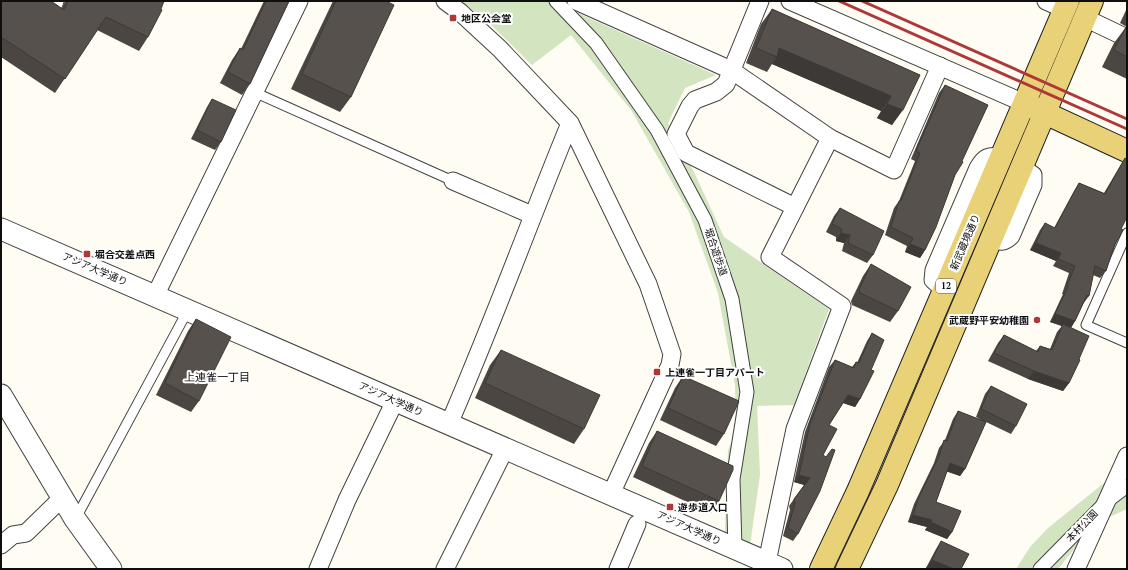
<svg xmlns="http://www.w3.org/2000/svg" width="1128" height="570" font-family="'PT Serif','Noto Sans JP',serif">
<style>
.green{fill:#d2e5c0}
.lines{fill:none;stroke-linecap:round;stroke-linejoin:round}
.service-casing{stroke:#424242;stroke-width:11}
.pedestrian-casing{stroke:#424242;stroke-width:15}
.minor-casing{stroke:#424242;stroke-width:19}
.tertiary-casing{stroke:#424242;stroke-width:23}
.primary-casing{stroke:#202020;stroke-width:24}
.service{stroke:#fff;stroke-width:9}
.pedestrian{stroke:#fff;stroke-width:13}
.minor{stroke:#fff;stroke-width:17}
.tertiary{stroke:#fff;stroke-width:21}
.primary{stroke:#e9d178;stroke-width:22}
.rail{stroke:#b03738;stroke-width:3}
.wall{fill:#4b4642}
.shaded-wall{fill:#3d3936}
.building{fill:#57514d;stroke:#3d3936}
.poi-dot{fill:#b03738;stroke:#fff;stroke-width:1.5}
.labels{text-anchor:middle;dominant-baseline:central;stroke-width:4;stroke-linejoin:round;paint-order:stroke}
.shield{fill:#fff;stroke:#575757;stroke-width:1}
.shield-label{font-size:9px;font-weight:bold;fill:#0f0f0f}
.poi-label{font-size:10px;font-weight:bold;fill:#0f0f0f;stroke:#fff;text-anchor:start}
.street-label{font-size:10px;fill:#0f0f0f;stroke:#fff}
.neighbourhood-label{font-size:11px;fill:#0f0f0f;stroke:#fff}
</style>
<rect width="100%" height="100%" fill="#fefcf3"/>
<!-- green -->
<g class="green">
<path d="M461 1H556L560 5 716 75 685 88 668 123 694 172 724 237 829 309 794 405 757 406 760 475 750 545 725 533 728 450 736 431 735 385 718 293 689 212 631 110 571 35 532 65 489 23Z"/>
<path d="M1127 476V509L1107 518Z"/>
<path d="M1109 479 1079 543 1058 569H1016L1030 547 1048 528Z"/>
</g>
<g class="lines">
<!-- service casing -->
<g class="service-casing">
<g id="service">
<path d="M254 92 453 181"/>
<path d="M1127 233 1086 325 1127 343"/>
<path d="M76 518 188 310"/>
</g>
</g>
<!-- pedestrian casing -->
<g class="pedestrian-casing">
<g id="pedestrian">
<path d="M556 1 596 43 657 130 705 220 732 299 747 392 733 479 735 548"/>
<path d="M1040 569 1107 501 1127 486"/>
</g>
</g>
<!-- minor casing -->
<g class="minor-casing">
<g id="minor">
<path d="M37 1 51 10 55 1"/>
<path d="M445 1 460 12 500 49 570 123 648 284 672 354 670 365 611 494"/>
<path d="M576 1 731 70 830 138 894 170 940 66"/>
<path d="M760 1 726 84 716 92 695 100 690 106 676 134 686 153 795 207"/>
<path d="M790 1 1024 103"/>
<path d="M1046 1 1064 9"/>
<path d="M1085 18 1127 38"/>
<path d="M453 181 532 215"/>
<path d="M991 239C1000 242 1004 243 1011 236L1033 185V175L1022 167"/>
<path d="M944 290 933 280 934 270 978 168C984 157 989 155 1001 157"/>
<path d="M155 296 299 1"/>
<path d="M449 424C492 325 529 223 570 123"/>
<path d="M1 545 13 535 26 533 62 498"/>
<path d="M767 562 795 429 842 306 770 257 830 138"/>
<path d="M318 569 347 500 395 401"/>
<path d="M445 569 505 449"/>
<path d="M618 569 637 524"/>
<path d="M1076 569 1127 456"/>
</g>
</g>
<!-- tertiary casing -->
<g class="tertiary-casing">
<g id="tertiary">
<path d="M1 229 782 569"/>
<path d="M1 395 75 519 111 569"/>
</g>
</g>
<!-- primary casing -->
<g class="primary-casing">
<g id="primary">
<path d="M1032 107 1127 151"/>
<path d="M821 569 858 491 1068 1"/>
<path d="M847 569 887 485 1092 1"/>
</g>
</g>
<!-- service -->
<use href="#service" class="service"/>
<!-- pedestrian -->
<use href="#pedestrian" class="pedestrian"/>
<!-- minor -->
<use href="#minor" class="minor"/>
<!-- tertiary -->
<use href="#tertiary" class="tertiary"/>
<!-- primary -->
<use href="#primary" class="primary"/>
<!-- rail -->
<g class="rail">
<path d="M839 1 1127 129"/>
<path d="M862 1 1127 119"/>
</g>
</g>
<!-- wall -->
<g class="wall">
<path d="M1 1 62 8 65 1H164L148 37 139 51 97 30 55 93 1 57Z"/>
<path d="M264 1H289L250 84 242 95 220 83 232 60 240 48 241 49Z"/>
<path d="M333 1H386L351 97 340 112 291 89Z"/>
<path d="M1127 8V27L1120 23Z"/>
<path d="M772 9 920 75 892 125 877 118 881 111 772 64 767 72 746 63 761 24Z"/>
<path d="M1126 27H1127V79L1102 67 1114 43Z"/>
<path d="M945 85 955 175 925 250 920 258 905 252 907 246 885 235 894 208 899 201 915 161 911 159 939 93Z"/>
<path d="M212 99 221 142 215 150 191 139 207 107Z"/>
<path d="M1125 158 1121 229 1106 271 1100 278 1093 275 1089 296 1083 304 1075 321 1071 328 1079 359 1069 383 1063 391 1028 379 988 361 998 343 1004 335 1036 351 1040 346 1050 349 1057 332 1062 326 1050 322 1063 294H1062L1069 273 1053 266 1056 261 1030 250 1040 230 1045 223 1054 228 1074 191 1079 183 1104 193 1120 166Z"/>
<path d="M840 208 873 255 867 263 842 251 844 243 836 241V237L826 232 834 216Z"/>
<path d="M871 264 898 311 890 322 852 305 851 301 863 276Z"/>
<path d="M196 319 199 401 191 412 156 395 188 331Z"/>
<path d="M872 333 871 370 860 399 855 407 843 403 829 425 823 455 798 534 793 541 783 536 790 510 789 506 804 485 794 482 805 432 829 367 835 360 852 367 856 362 857 363 867 341Z"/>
<path d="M501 350 584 429 574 444 475 398 490 365Z"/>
<path d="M683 376 724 434 716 446 660 420 675 388Z"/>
<path d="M991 386 1016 426 1011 434 986 422 965 469 960 476 947 471 936 502 952 532 947 539 925 530 927 527 908 522 914 504 934 463 939 448 945 440 953 419 958 411 983 421 976 417 985 394Z"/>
<path d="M657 431 719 501 711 513 633 477 649 443Z"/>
<path d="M941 541 961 569H929L926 568 936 549Z"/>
</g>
<!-- shaded-wall -->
<g class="shaded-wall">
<path d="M779 48 891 96 881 111 772 64 777 57Z"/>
<path d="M887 104 903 110 892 125 877 118Z"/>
<path d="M841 233 850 235 844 243 836 241Z"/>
<path d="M1036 243 1061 253 1056 261 1030 250Z"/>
<path d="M910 244 925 250 920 258 905 252Z"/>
<path d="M1055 314 1075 321 1070 329 1063 324 1062 326 1050 322Z"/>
<path d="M1034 371 1069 383 1063 391 1028 379Z"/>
<path d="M848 395 860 399 855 407 843 403Z"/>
<path d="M950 463 965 469 960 476 945 471Z"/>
<path d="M799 475 810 478 805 485 794 482Z"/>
<path d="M913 515 932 520 927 527 908 522Z"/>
<path d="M931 522 952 532 947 539 925 530Z"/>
<path d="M932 560 954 569H929L926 568Z"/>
</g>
<!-- building -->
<g class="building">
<path d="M1 1H51L64 10 68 1H164L161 9 162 10 148 37 106 17 65 79 1 37Z"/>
<path d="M266 1H289L250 84 228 72 240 48 243 50Z"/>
<path d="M336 1H386L394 5 351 97 302 74Z"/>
<path d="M772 9 920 75 903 110 887 104 891 96 779 48 777 57 756 48Z"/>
<path d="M1126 27H1127V57L1114 50Z"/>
<path d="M945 85 988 105 962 161 963 162 955 175 936 227 925 250 910 244 913 238 891 227 899 201H901L920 153 916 151Z"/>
<path d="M212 99 236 110 221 142 197 130Z"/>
<path d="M1125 158 1127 159V217L1121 229 1123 230 1114 246 1106 271 1095 266 1089 296 1087 295 1075 321 1055 314 1068 287 1067 286 1075 266 1058 259 1061 253 1036 243 1045 223 1055 228 1079 183 1105 194Z"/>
<path d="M840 208 884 231 873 255 848 243 850 235 841 233 842 229 832 224Z"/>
<path d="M871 264 911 287 898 311 860 293 859 290Z"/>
<path d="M196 319 231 337 199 401 165 383Z"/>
<path d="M1063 324 1089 336 1079 359 1080 360 1069 383 1034 371 994 353 1004 335 1038 352 1040 346 1052 350Z"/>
<path d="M872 333 884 340 871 370 874 371 860 399 848 395 829 425 837 429 823 455 826 457 832 449 835 450 820 491 798 534 788 528 795 503 794 499 810 478 799 475 810 424 835 360 854 368 856 362 859 363Z"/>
<path d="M501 350 600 395 584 429 485 383Z"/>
<path d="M683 376 739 401 724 434 668 408Z"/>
<path d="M991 386 1027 404 1016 426 981 409Z"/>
<path d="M958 411 986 422 965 469 950 463 936 502 961 511 952 532 931 522 932 520 913 515 919 497 939 456 944 440 947 441Z"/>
<path d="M657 431 733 466V470L719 501 642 466Z"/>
<path d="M941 541 969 554 961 569H954L932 560Z"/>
</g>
<!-- markers -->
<g class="poi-dot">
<rect x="449" y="14" width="8" height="8" rx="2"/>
<rect x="83" y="250" width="8" height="8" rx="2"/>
<circle cx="1037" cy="320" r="4"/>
<rect x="653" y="368" width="8" height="8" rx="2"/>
<rect x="666" y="503" width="8" height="8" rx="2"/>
</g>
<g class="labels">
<!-- shield labels -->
<rect class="shield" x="936" y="279" width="20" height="14" rx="3"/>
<g class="shield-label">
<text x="946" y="286">12</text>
</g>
<!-- poi labels -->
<g class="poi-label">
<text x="461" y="18">地区公会堂</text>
<text x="95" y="254">堀合交差点西</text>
<text x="1029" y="320" text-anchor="end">武蔵野平安幼稚園</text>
<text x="665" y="372">上連雀一丁目アパート</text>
<text x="678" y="507">遊歩道入口</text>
</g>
<!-- street labels -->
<g class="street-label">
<text transform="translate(965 242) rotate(-67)">新武蔵境通り</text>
<text transform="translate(716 252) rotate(71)">堀合遊歩道</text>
<text transform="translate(95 269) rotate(23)">アジア大学通り</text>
<text transform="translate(391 399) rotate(24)">アジア大学通り</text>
<text transform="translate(1082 526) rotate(-46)">本村公園</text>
<text transform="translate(689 528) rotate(24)">アジア大学通り</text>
</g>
<!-- neighbourhood labels -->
<g class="neighbourhood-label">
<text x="217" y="377">上連雀一丁目</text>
</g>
</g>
<!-- border -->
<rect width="1128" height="570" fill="none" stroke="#0f0f0f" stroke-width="4"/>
</svg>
